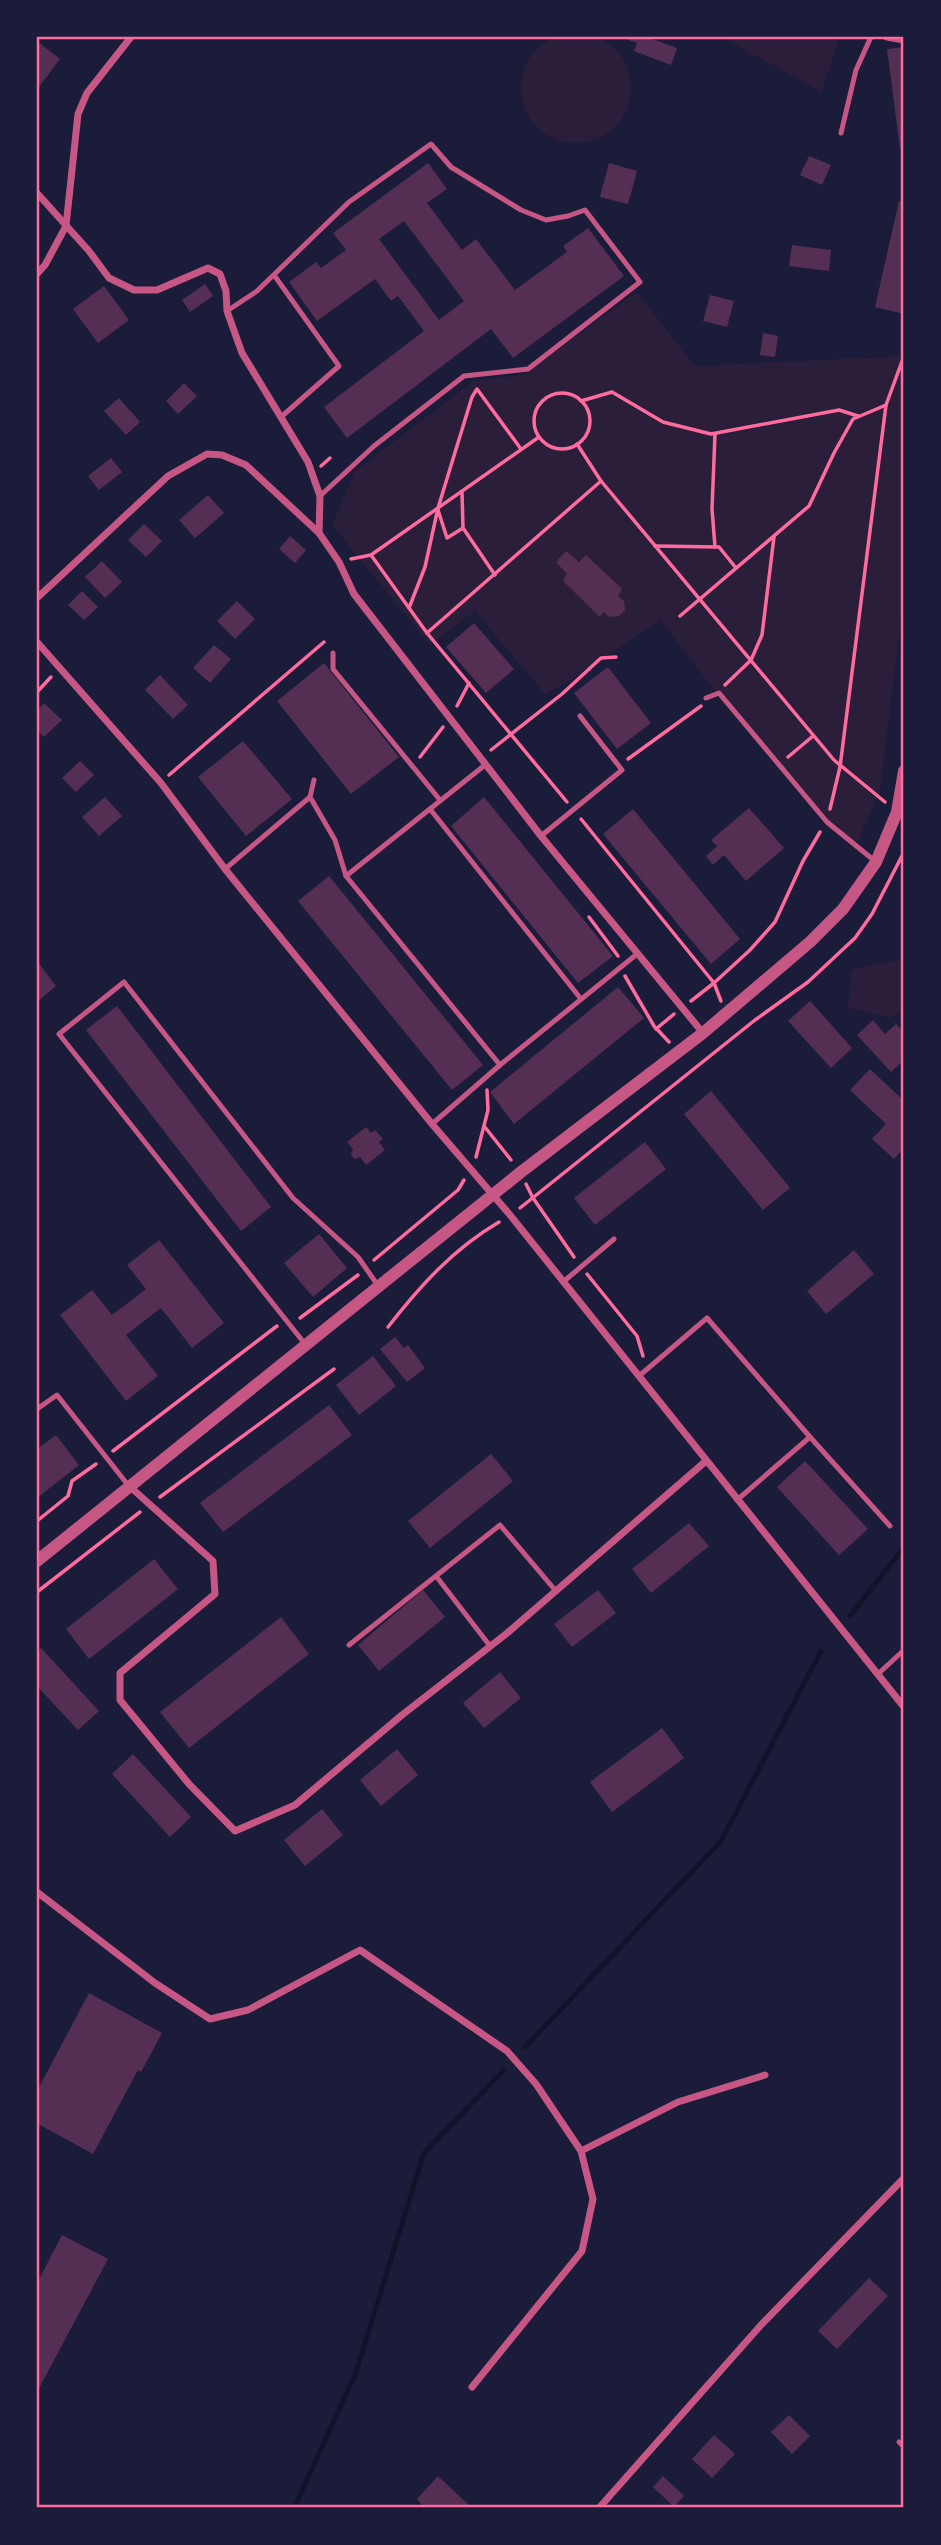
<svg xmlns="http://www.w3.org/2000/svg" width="941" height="2545" font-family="'Source Sans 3',sans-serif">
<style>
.green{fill:#2a1e3b}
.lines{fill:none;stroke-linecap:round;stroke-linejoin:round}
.stream{stroke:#12122b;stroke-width:5}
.building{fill:#542f53;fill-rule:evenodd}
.path{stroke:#ff6b9d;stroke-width:3.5}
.service{stroke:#c65784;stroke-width:5}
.minor{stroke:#c65784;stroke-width:7}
.tertiary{stroke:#c65784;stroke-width:12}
.neatline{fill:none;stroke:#ff6b9d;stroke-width:2.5}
</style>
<rect width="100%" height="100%" fill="#1b1b3a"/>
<!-- green -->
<g class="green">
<circle cx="576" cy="88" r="55"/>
<path d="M722 37H840L821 92Z"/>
<path d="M637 292 695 366 904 356V597L880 790 857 843 832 831 718 695 660 620 566 683 545 694 475 611 430 645 332 525 355 471 474 381 522 375Z"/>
<path d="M904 954V1010L890 1018 848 1008 852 970 897 960Z"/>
</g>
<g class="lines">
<!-- stream -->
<g class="stream">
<path d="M850 1616 904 1547"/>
<path d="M525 2047 721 1841 821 1651"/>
<path d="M294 2508 355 2375 424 2153 504 2070"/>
<path d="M901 2508 904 2505"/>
</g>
</g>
<!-- building -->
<g class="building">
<path d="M620 37H647L677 48 671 65 634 51 637 43Z"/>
<path d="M37 41 60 59 39 87 37 85Z"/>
<path d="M904 47V147L900 148 887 49Z"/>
<path d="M809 156 831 165 822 185 800 175Z"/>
<path d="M428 163 447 189 427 203 462 250 476 239 515 290 567 252 563 246 588 228 624 276 513 358 491 329 347 438 324 407 424 331 398 296 391 301 375 279 317 321 289 282 316 262 321 268 346 250 333 233ZM404 221 464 301 439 320 379 239Z"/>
<path d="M609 163 637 171 628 204 600 197Z"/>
<path d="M899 201 904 202V314L875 307Z"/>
<path d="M792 245 831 250 829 271 789 266Z"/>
<path d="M205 284 213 296 190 312 182 300Z"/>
<path d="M104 286 129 320 98 343 73 309Z"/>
<path d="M710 295 734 301 727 327 703 321Z"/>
<path d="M763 333 778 336 775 357 760 355Z"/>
<path d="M184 383 197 396 178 414 166 401Z"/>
<path d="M119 398 140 422 126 435 104 411Z"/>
<path d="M111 458 122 472 99 490 88 476Z"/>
<path d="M208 495 224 513 195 538 179 520Z"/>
<path d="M144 524 162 541 146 557 128 540Z"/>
<path d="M290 536 306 550 295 563 279 549Z"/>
<path d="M566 551 579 562 586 555 622 589 618 596 624 601 625 610 619 616 609 617 604 612 600 617 563 581 567 574 556 562Z"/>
<path d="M102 561 122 582 105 598 85 577Z"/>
<path d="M82 591 98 607 84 620 68 605Z"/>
<path d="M237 601 255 619 235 639 217 621Z"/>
<path d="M474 623 514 669 486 693 446 647Z"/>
<path d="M214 645 231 659 210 683 193 668Z"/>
<path d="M324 663 399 757 351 794 277 701Z"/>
<path d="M608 667 651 723 617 749 574 693Z"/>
<path d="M160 675 188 705 173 719 145 690Z"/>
<path d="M44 703 62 720 44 737 37 730V711Z"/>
<path d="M243 741 292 799 246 836 198 777Z"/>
<path d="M80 761 94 775 76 792 62 778Z"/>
<path d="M105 797 122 816 99 836 82 817Z"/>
<path d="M484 797 613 956 578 983 451 826Z"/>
<path d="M749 808 784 848 746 881 724 855 713 865 706 856 717 846 711 840Z"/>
<path d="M633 809 740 939 711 964 603 834Z"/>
<path d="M329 876 483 1065 452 1090 298 901Z"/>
<path d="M37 961 56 986 37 1002Z"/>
<path d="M618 987 644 1018 514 1124 490 1092Z"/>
<path d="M810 1001 852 1048 831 1068 788 1021Z"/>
<path d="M117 1006 271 1207 241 1231 86 1030Z"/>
<path d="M873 1020 885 1034 896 1024 904 1032V1060L891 1072 857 1035Z"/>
<path d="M870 1069 904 1101V1148L894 1159 872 1139 886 1124 850 1090Z"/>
<path d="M711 1091 790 1188 763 1210 684 1114Z"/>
<path d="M366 1127 371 1133 375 1130 383 1139 379 1142 385 1150 366 1165 360 1157 354 1159 351 1154 353 1149 347 1142Z"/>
<path d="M645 1142 666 1169 595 1225 574 1198Z"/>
<path d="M319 1234 347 1268 313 1297 284 1263Z"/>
<path d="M159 1240 224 1323 192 1348 161 1308 126 1335 158 1376 126 1401 60 1315 92 1290 112 1315 146 1289 127 1265Z"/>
<path d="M854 1250 874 1274 826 1314 807 1291Z"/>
<path d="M395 1337 404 1348 408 1345 425 1368 407 1382 380 1349Z"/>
<path d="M373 1356 396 1386 359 1415 336 1385Z"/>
<path d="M329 1405 352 1435 223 1532 200 1503Z"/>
<path d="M56 1435 79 1465 37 1498V1449Z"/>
<path d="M491 1454 513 1481 430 1548 408 1521Z"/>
<path d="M805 1461 868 1529 839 1555 777 1487Z"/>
<path d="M689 1523 709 1546 651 1593 632 1569Z"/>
<path d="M154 1559 178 1589 89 1659 66 1629Z"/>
<path d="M423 1590 445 1617 379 1671 358 1645Z"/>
<path d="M598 1590 616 1613 572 1647 554 1624Z"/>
<path d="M281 1617 309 1654 189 1748 160 1712Z"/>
<path d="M41 1648 99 1711 78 1730 37 1686V1652Z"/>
<path d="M500 1672 521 1698 484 1728 463 1703Z"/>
<path d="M662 1728 684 1758 612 1812 590 1782Z"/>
<path d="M397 1749 418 1775 381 1806 360 1780Z"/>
<path d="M133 1754 191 1817 170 1837 112 1774Z"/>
<path d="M322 1809 343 1835 305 1866 284 1840Z"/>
<path d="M89 1993 162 2033 141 2072 138 2070 93 2154 40 2125 37 2131V2091Z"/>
<path d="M62 2235 108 2259 37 2392V2283Z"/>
<path d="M869 2278 888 2296 837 2349 818 2331Z"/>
<path d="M789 2415 810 2436 792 2454 771 2432Z"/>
<path d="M714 2435 735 2454 712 2478 692 2459Z"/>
<path d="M438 2476 472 2508H421L423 2506 417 2499Z"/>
<path d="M663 2476 684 2496 674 2507 653 2487Z"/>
</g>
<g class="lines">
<!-- path -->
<g class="path">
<circle cx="562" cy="421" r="28"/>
<path d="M581 401 612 392 663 422 711 434 839 410 858 416"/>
<path d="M886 405 904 356"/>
<path d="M577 444 601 481 834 760 885 802"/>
<path d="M321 466 330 458"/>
<path d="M462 492 463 528"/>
<path d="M438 510 447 538 463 528 495 575"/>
<path d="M655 546 719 547 736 568"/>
<path d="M715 547 712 509 715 434"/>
<path d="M371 555 427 633 567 802"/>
<path d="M351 559 371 555 539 437"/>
<path d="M409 608 425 567 438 508 472 397 477 389 521 449"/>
<path d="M680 616 809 506 834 453 853 419 886 405 840 767 830 809"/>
<path d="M427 633 601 481"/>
<path d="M725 685 751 660 762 635 774 537"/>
<path d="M37 692 51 677"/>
<path d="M457 706 469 683"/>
<path d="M491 750 562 694 601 658 616 657"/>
<path d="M420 757 443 727"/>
<path d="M788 757 813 736"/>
<path d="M628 759 701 706"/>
<path d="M169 775 324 642"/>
<path d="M581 819 714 983 721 1001"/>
<path d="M589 917 618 956"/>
<path d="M625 976 654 1026 669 1042"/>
<path d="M691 1001 714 983 750 950 775 922 803 861 820 832"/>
<path d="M656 1029 674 1014"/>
<path d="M484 1126 511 1160"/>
<path d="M476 1157 488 1110 487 1090"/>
<path d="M526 1184 533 1198 574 1257"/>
<path d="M520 1208 755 1020 808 982 855 938 872 914 904 852"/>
<path d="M374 1260 458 1190 464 1180"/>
<path d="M587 1274 637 1336 643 1356"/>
<path d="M300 1318 358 1275"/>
<path d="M388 1327C420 1286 453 1249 499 1222"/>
<path d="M113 1451 277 1326"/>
<path d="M160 1497 334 1369"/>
<path d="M37 1521 68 1496 72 1481 96 1464"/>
<path d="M37 1592 140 1512"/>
</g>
<!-- service -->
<g class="service">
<path d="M841 133 856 70 871 37"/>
<path d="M274 275 339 366 281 417"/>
<path d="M227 311 257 291 349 202 431 144 451 167 521 210 546 220 568 216 585 210 640 282 528 369 464 376 374 446 320 496"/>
<path d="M333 653V669L440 800"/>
<path d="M706 698 719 693 827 822 876 862"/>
<path d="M485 765 346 876 500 1065 637 954"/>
<path d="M310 797 335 840 346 876"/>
<path d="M430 809 581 999"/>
<path d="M541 836 622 770 580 716"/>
<path d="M225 869 310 797 314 780"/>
<path d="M432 1124 500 1065"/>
<path d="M563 1282 614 1239"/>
<path d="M305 1344 59 1034 124 982 293 1198 358 1257 379 1287"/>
<path d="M639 1376 707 1318 810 1437"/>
<path d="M37 1409 57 1395 128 1485"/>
<path d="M737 1500 810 1437 890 1526"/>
<path d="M436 1576 490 1646"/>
<path d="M349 1645 500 1525 555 1590"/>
<path d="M878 1674 904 1650"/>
<path d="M899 2442 904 2447"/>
</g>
<!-- minor -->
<g class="minor">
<path d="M887 37 904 40"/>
<path d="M37 193 89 251 109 278 134 290H157L208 268 220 274 226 291 227 311 242 353 308 462 320 496 319 533 339 562 354 594 541 836 703 1033"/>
<path d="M37 274 45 265 66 226 78 114 87 93 131 37"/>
<path d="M37 598 168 476 207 454 222 455 246 465 319 533"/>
<path d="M37 642 161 783 225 869 432 1124 510 1215 904 1707"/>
<path d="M128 1485 213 1561 215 1594 120 1673V1700L189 1784 235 1831 295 1805 402 1715 506 1634 706 1461"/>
<path d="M37 1892 155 1983 210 2019 248 2010 360 1950 507 2051 536 2084 581 2151 593 2199 582 2251 472 2387"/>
<path d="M581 2151 678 2102 765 2075"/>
<path d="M599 2508 761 2325 904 2178"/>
</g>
<!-- tertiary -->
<path class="tertiary" d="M37 1561 521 1172 703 1033 810 942 843 909 876 862 897 812 904 771"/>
</g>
<!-- border -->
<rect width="941" height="2545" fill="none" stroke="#1b1b3a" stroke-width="77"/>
<rect x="38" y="38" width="864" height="2468" class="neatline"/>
</svg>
